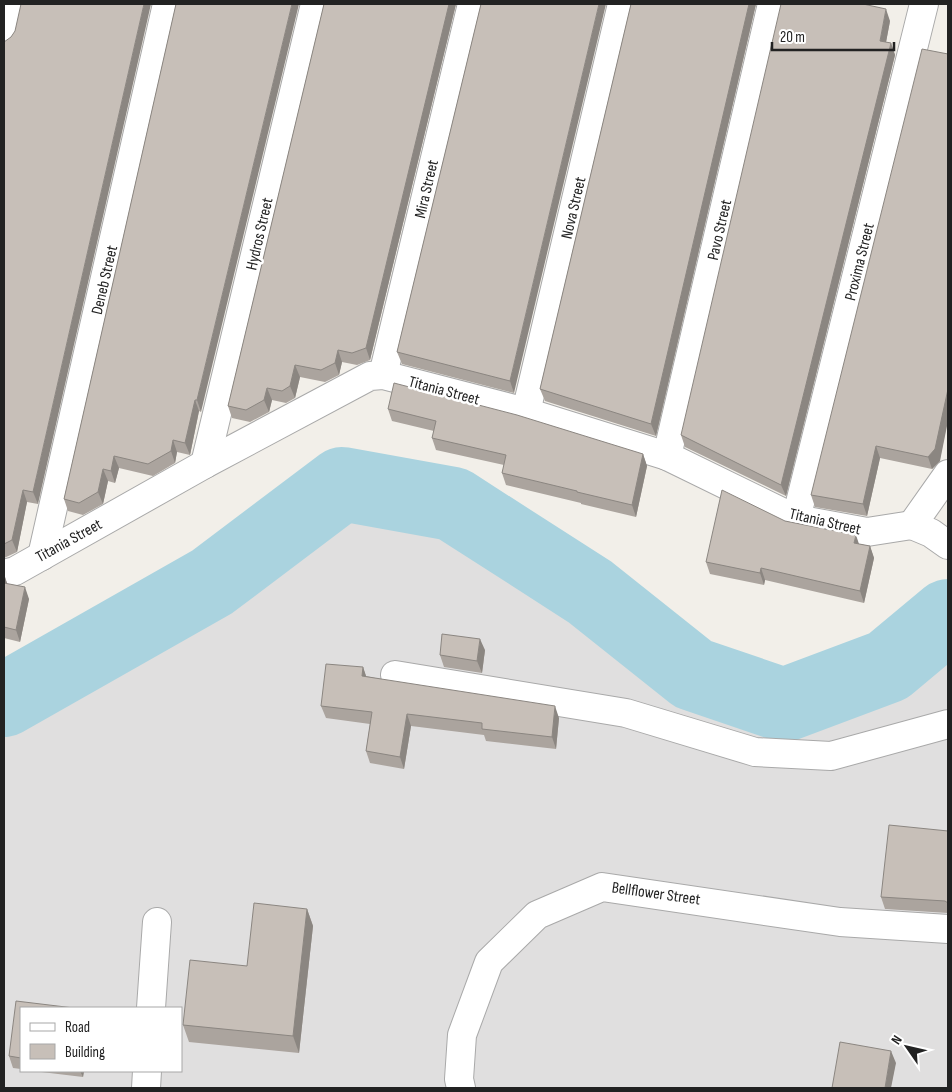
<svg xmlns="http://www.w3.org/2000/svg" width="952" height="1092" font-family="'Sofia Sans Condensed',sans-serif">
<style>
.residential{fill:#e0dfdf;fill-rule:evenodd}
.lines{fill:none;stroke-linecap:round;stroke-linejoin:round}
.river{stroke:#aad3df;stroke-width:74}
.minor-casing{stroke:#a9a9a9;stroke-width:30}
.minor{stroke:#fff;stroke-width:28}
.wall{fill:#aba49e}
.shaded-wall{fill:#8b8681}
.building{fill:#c7bfb8;stroke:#8b8681}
.labels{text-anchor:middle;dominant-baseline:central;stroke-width:5;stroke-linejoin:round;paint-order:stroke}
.street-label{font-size:16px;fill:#222;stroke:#fff}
</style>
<rect width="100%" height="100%" fill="#f2efe9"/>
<!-- residential -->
<path class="residential" d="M342 484 453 504 590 592 693 674 784 705 888 666 948 616V1088H4V700L212 582ZM21 1008H181V1071H21Z"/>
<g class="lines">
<!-- river -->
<path class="river" d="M4 700 212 582 342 484 453 504 590 592 693 674 784 705 888 666 948 616"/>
<!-- minor casing -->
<g class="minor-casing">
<g id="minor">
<path d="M4 39 12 4"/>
<path d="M383 375 472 4"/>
<path d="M526 412 622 4"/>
<path d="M667 456 772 4"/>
<path d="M205 464 315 4"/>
<path d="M796 519 924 4"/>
<path d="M912 525 948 474"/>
<path d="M912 525 931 533 948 545"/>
<path d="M42 556 167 4"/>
<path d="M4 574 15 571 205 464 370 376 383 375 526 412 667 456 796 519 867 532 912 525"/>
<path d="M395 675 626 713 755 752 831 756 948 724"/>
<path d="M151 1008 157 922"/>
<path d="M146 1088 147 1071"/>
<path d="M461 1088 459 1079 462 1035 489 962 537 915 602 887 840 922 948 929"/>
</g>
</g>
<!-- minor -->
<use href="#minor" class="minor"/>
</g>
<!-- wall -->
<g class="wall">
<path d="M176 4 201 412 199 411 190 455 177 452 175 463 153 476 119 468 115 483 108 481 103 504 83 515 68 511 64 499Z"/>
<path d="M324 4H456L370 360 357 365 342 362 339 375 325 382 300 377 295 398 286 403 272 400 269 412 250 422 232 418 228 406Z"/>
<path d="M481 4 514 393 402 364 397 352Z"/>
<path d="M631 4H756L656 436 545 401 540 389Z"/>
<path d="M890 21 886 42 891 43 895 55 786 496 685 447 681 435Z"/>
<path d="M4 42 38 504 27 502 17 552 4 558Z"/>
<path d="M948 54 940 461 932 469 880 458 867 516 815 507 811 495Z"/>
<path d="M388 409 643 454 647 466 636 517 581 504V503L506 485 502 473 504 465 436 450 432 438 434 431 392 421Z"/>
<path d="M785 521 859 544 870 546 874 558 864 603 765 580 764 585 710 574 706 562Z"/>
<path d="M4 577H5L7 584 29 599 20 642 4 638Z"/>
<path d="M485 650 482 673 444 667 440 655Z"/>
<path d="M363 667 366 676 559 718 556 749 486 741 484 735 411 726 404 769 370 763 366 751 370 724 326 718 321 706Z"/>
<path d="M948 831V913L885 909 881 897Z"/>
<path d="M307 909 313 926 299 1053 189 1042 183 1025 247 966Z"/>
<path d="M21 1008V1069L13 1068 9 1056Z"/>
<path d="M33 1071H84L83 1077Z"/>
</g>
<!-- shaded-wall -->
<g class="shaded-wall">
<path d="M144 4H151L38 504 33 492Z"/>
<path d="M292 4H299L201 412 197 400Z"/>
<path d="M449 4H456L370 360 366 348Z"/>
<path d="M599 4H606L514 393 510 381Z"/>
<path d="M749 4H756L656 436 651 424Z"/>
<path d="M886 9 890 21 884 53 880 41Z"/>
<path d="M891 43 895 55 786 496 781 485Z"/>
<path d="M338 350 342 362 339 375 335 363Z"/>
<path d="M295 365 300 377 295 398 290 386Z"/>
<path d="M267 388 272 400 269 412 264 400Z"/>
<path d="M948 389V421L940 461 932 469 928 457Z"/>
<path d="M195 400 199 411 190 455 185 443Z"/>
<path d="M173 440 177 452 175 463 171 451Z"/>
<path d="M876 446 880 458 867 516 863 504Z"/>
<path d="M643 454 647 466 636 517 632 505Z"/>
<path d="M114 456 119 468 115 483 111 471Z"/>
<path d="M103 469 108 481 103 504 98 492Z"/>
<path d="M23 490 27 502 17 552 12 540Z"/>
<path d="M856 535 860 547 854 543Z"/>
<path d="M870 546 874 558 864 603 860 591Z"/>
<path d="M761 568 765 580 764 585 760 573Z"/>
<path d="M5 577 9 589 4 583Z"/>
<path d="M25 587 29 599 20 642 16 630Z"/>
<path d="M480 639 485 650 482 673 477 661Z"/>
<path d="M363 667 367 679 362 676Z"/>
<path d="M555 706 559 718 556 749 552 737Z"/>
<path d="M407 714 411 726 404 769 400 757Z"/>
<path d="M307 909 313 926 299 1053 293 1036Z"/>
<path d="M891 1051 896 1063 891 1088H885Z"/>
<path d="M80 1071H84L83 1077Z"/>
</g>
<!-- building -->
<g class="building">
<path d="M21 4H144L33 492 23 490 12 540 4 544V42L11 37 15 31Z"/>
<path d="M176 4H292L197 400H195L185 443 173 440 171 451 148 464 114 456 111 471 103 469 98 492 79 503 64 499Z"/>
<path d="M324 4H449L366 348 352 353 338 350 335 363 321 370 295 365 290 386 282 391 267 388 264 400 246 410 228 406Z"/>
<path d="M481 4H599L510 381 397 352Z"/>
<path d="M631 4H749L651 424 540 389Z"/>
<path d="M781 4H863L886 9 880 41 891 43 781 485 681 435Z"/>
<path d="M922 49 948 54V389L935 449 928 457 876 446 863 504 811 495Z"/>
<path d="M394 383 517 415 643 454 632 505 577 492V491L502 473 506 455 432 438 436 421 388 409Z"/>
<path d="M722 490 785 521 856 535 854 543 870 546 860 591 761 568 760 573 706 562Z"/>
<path d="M4 583 25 587 16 630 4 627Z"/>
<path d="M442 634 480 639 477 661 440 655Z"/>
<path d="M326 664 363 667 362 676 555 706 552 737 482 729V723L407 714 400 757 366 751 372 712 321 706Z"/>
<path d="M889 825 948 831V903L945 901 881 897Z"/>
<path d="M254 903 307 909 293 1036 183 1025 190 960 247 966Z"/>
<path d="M16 1001 74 1008H21V1058L9 1056Z"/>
<path d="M840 1042 891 1051 885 1088H832Z"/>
</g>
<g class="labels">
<!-- street labels -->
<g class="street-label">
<text transform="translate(427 189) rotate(-77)">Mira Street</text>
<text transform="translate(574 208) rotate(-77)">Nova Street</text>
<text transform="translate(720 230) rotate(-77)">Pavo Street</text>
<text transform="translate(260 234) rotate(-77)">Hydros Street</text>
<text transform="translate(860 262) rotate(-76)">Proxima Street</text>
<text transform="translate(105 280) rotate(-77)">Deneb Street</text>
<text transform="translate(444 391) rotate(15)">Titania Street</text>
<text transform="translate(825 522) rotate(13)">Titania Street</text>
<text transform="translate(69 541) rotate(-29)">Titania Street</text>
<text transform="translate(656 894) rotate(8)">Bellflower Street</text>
</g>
</g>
<!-- border -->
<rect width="952" height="1092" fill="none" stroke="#222222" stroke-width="10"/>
<!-- legend -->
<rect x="20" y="1007" width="162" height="65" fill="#ffffff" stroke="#a7a7a7"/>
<rect x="30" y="1023" width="25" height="8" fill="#ffffff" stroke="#a7a7a7"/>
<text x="65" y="1032" font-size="15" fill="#222222">Road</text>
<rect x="30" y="1044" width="25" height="15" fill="#c7bfb8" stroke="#a7a7a7"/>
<text x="65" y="1057" font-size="15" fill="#222222">Building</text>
<!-- north arrow -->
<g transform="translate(907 1047) rotate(304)" stroke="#ffffff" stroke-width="4" paint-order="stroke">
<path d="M0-4L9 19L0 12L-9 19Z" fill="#222222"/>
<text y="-8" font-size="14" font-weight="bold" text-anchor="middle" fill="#222222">N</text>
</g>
<!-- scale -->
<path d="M772 42v8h122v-8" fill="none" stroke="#222222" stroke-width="2.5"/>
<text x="780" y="42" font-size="15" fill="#222222" stroke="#ffffff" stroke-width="4" paint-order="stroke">20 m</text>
</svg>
